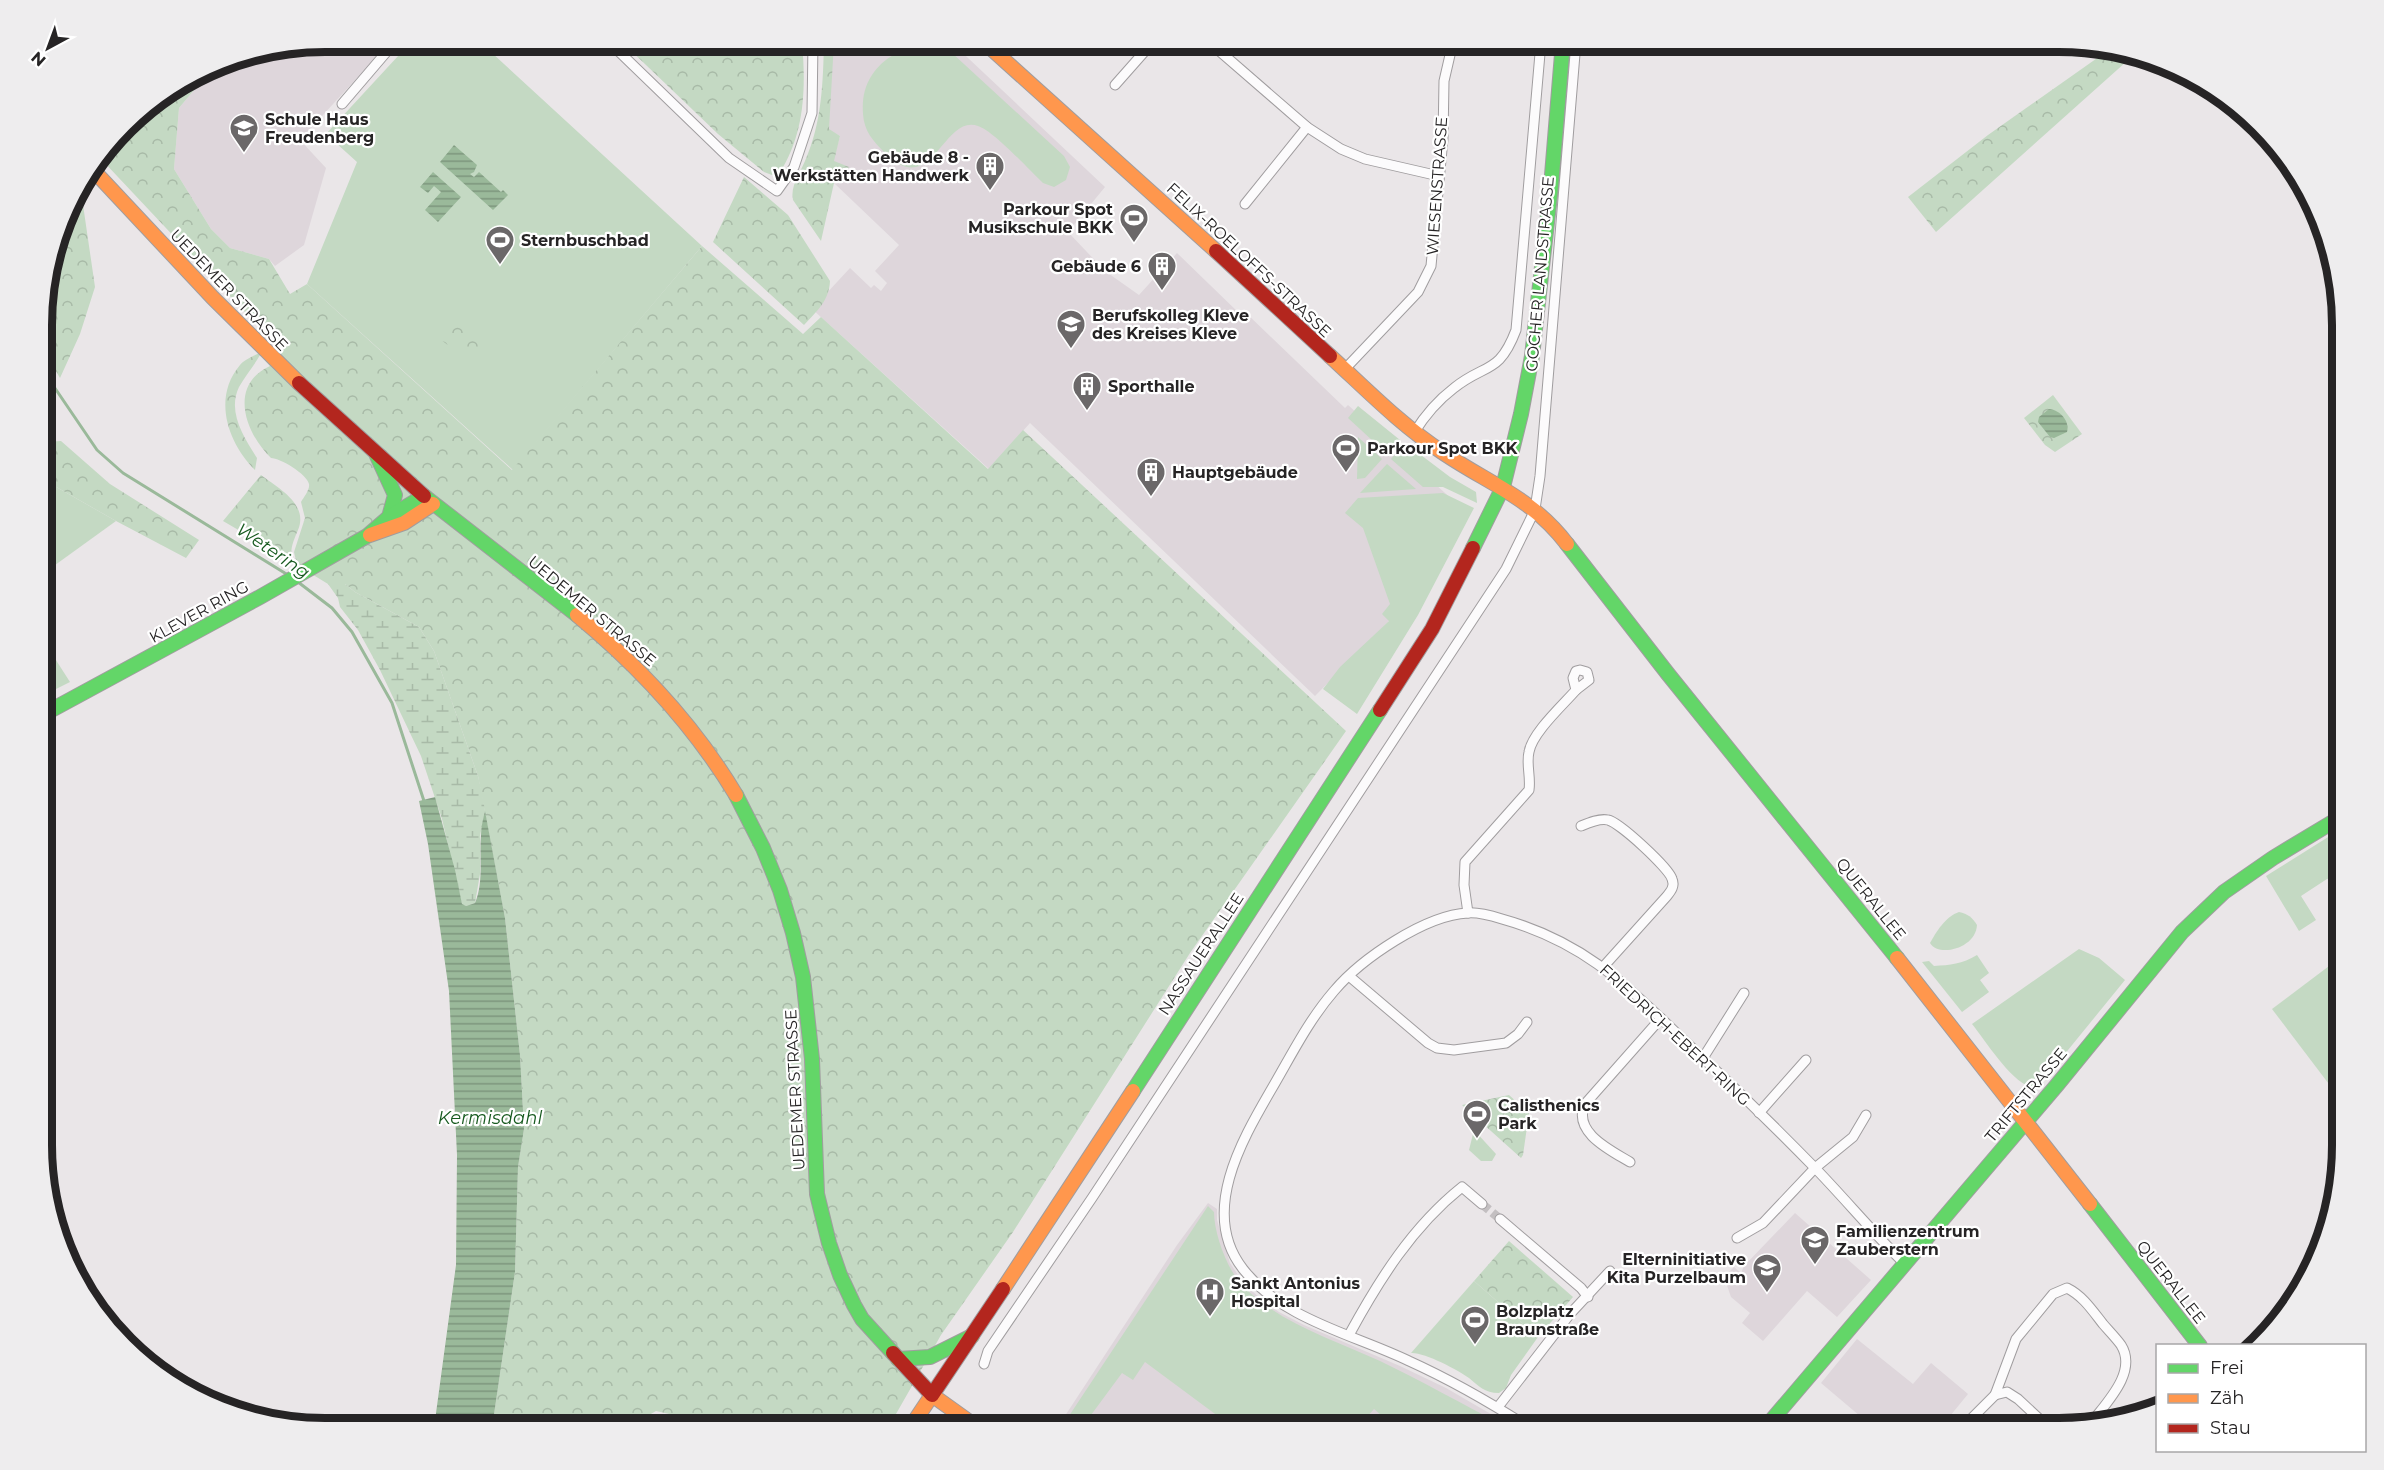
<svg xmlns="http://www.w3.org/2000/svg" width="2384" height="1470" font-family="Montserrat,sans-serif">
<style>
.built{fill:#ded6db}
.grass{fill:#c4d9c3}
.forest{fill:url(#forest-crowns)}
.wetland{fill:url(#wetland-marsh)}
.water{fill:url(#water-rules)}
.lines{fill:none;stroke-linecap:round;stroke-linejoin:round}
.stream{stroke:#9ab99a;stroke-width:3}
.street-tunnel{stroke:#c3bfc1;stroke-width:9;stroke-dasharray:9 4.5;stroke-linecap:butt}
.street-casing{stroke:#a09d9f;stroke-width:11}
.fast-casing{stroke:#a09d9f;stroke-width:16}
.slow-casing{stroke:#a09d9f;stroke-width:16}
.jam-casing{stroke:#a09d9f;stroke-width:16}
.street{stroke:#fcfbfc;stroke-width:9}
.fast{stroke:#63d668;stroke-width:14}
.slow{stroke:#ff974d;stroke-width:14}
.jam{stroke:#b3261e;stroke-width:14}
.labels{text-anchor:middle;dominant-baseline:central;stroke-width:4.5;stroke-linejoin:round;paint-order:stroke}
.poi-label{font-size:16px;font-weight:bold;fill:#262425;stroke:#fff;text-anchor:start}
.street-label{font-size:16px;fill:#262425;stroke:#fff}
.water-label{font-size:18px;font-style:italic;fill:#175a1f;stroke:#fff}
.rim{fill:none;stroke:#262425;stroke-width:8}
</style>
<defs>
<pattern id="forest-crowns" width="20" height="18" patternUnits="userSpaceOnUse" patternTransform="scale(1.5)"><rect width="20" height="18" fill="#c4d9c3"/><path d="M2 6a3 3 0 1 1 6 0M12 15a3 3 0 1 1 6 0" fill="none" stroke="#a8baa7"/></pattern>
<pattern id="wetland-marsh" width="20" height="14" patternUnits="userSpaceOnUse" patternTransform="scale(1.5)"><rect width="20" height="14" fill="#c4d9c3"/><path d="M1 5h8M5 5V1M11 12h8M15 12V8" fill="none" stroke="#a8baa7"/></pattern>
<pattern id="water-rules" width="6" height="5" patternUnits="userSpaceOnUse" patternTransform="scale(1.5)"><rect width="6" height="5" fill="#9ab99a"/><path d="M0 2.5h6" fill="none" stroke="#7d967d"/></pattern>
</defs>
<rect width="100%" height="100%" fill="#eae6e8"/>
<!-- built -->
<g class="built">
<path d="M326 42H390L300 140 326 168 304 245 275 266 269 259 230 248 211 229 174 169 179 108 217 63Z"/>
<path d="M833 42H951L1105 187 1068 232 1105 271 1139 295 1177 253 1241 315 1245 312 1345 408 1348 405 1466 512 1388 622 1315 696 1030 423 989 469 812 309 850 268 871 288 874 285 881 291 887 283 875 271 899 245 834 183 833 161 840 136 828 130Z"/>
<path d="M1208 1203 1217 1209V1220L1230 1263 1244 1284 1260 1298 1279 1312 1304 1325 1400 1366 1446 1388 1515 1428H1057L1177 1245Z"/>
<path d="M1795 1213 1871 1280 1837 1317 1807 1291 1763 1341 1742 1323 1750 1313 1731 1297 1724 1277 1734 1267 1741 1273 1744 1266Z"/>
<path d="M1857 1339 1913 1384 1931 1363 1968 1394 1941 1427H1873L1821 1383Z"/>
</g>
<!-- grass -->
<g class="grass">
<path d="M411 42H480L702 246 513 470 307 284 357 162 326 134Z"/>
<path d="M922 47 939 48 952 53 1064 156 1070 167 1066 180 1054 187 1043 183C1029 170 994 131 978 126 942 114 933 201 885 153 873 141 864 131 863 114 862 100 864 87 872 75 884 57 901 49 922 47Z"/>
<path d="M1358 406 1400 440 1387 454 1348 418Z"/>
<path d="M1358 437 1382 459 1365 478 1357 479Z"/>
<path d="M1405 443 1450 477 1476 492 1477 503 1443 487H1423L1391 459Z"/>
<path d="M1387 464 1416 489 1360 493Z"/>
<path d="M44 480 116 521 44 573Z"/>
<path d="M1443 493 1474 508 1418 615 1357 714 1323 689 1340 667 1389 621 1382 614 1390 604 1363 528 1345 513 1358 498Z"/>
<path d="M45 643 70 682 44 695V644Z"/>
<path d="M2341 829V875L2327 879 2301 896 2316 920 2299 931 2266 876Z"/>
<path d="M1959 912C1968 914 1972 917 1977 925 1976 948 1939 958 1930 943 1936 932 1946 916 1959 912Z"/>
<path d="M2079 949 2099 958 2125 980 2042 1082C2038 1085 2034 1087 2029 1086 2011 1081 1984 1039 1972 1024Z"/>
<path d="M1977 955 1989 973 1980 980 1989 992 1962 1012 1922 962 1929 961 1934 966C1950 965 1962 964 1977 955Z"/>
<path d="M2341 957V1100L2272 1009Z"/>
<path d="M1474 1130 1496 1154 1492 1161H1481L1469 1150Z"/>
<path d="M1208 1206 1214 1212C1214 1234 1228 1272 1244 1287 1281 1324 1334 1340 1380 1361 1422 1381 1462 1404 1503 1425L1501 1428H1396L1374 1409 1357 1428H1273L1268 1424 1265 1428H1234L1145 1362 1133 1380 1122 1373 1091 1415 1106 1428H1061Z"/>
<path d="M1474 1281 1538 1337 1511 1375 1506 1388 1499 1393C1484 1393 1479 1386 1469 1378 1458 1370 1424 1352 1411 1353Z"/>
</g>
<!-- forest -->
<g class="forest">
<path d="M622 42H802C806 88 805 133 779 174L772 175 764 172 718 134Z"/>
<path d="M824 42H834L829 129 840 136 834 161 849 167 834 183 821 241 793 200C790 186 800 173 805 161 822 123 823 82 824 42Z"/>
<path d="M2110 49 2136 53 1936 232 1908 197 1988 135Z"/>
<path d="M216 64 179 108 174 169 211 229 230 248 269 259 290 294 307 284 512 470 702 246 803 334 821 317 988 469 1023 430 1346 731 1190 953 1013 1232 941 1335 888 1428H731L656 1411 637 1422 592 1428H492L515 1272 518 1167 524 1129 520 1055 505 918 478 776 434 651 419 627 355 592 345 584H328L297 565 294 552 305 518 301 502C304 497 310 490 309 484 307 474 280 458 271 458 245 433 228 385 270 366L260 355C254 366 245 376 239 387 227 412 244 437 257 458L255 470C228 443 212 398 240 365 247 356 266 352 276 345L102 160 138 113Z"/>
<path d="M90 175 81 191 95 287 80 334 60 378 44 351V289L71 200Z"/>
<path d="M744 177 788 215 830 281C829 301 817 311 804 325L713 242Z"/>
<path d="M458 315 489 343 470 362 436 336Z"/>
<path d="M2053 395 2082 434 2055 452 2045 445 2024 418Z"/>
<path d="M61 441 110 484 199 540 186 558 116 521 44 480V442Z"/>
<path d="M261 475C278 488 309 504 298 530 293 542 289 550 293 562L223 521Z"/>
<path d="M1509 1095 1529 1113 1523 1155 1521 1158 1462 1105Z"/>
<path d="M1509 1241 1573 1297 1538 1337 1474 1281Z"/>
</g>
<!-- wetland -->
<path class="wetland" d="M328 584H345L355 592 419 627 434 651 478 776 482 793 485 811 480 836V874L475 903 466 906 462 905 442 819 421 756 380 670 358 630 340 607 338 598Z"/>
<!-- water -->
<g class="water">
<path d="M454 145 477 165 474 172 470 174 474 177 479 172 501 192 503 190 508 195 493 210 440 162Z"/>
<path d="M433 172 461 197 438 222 425 210 441 192 434 186 428 193 420 187Z"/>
<path d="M2049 409C2060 410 2070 421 2067 432L2054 438 2050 437 2038 422 2039 417Z"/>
<path d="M435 797 455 870 462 904 466 906 475 903C484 882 479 857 481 835 481 827 483 819 485 811L505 918 520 1055 524 1129 518 1167 515 1272 492 1428H434L456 1265 457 1155 449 991 428 844 419 801Z"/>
</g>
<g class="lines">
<!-- stream -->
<g class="stream">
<path d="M44 372 97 450 123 473 288 575"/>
<path d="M298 582 332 608 352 632 392 703 424 801"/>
</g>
<!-- street-tunnel -->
<path class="street-tunnel" d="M1482 1204 1500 1219"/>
<!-- street casing -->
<g class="street-casing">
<g id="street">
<path d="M609 42 729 158 777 191 794 167 812 113 813 42"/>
<path d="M1209 42 1307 127 1341 149 1365 159 1439 176"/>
<path d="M1115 85 1153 42"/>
<path d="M342 104 395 42"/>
<path d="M1245 204 1307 127"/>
<path d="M1344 370 1418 292 1431 266 1443 139 1444 81 1453 42"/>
<path d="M1414 433C1425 415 1437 401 1454 388 1485 363 1499 375 1516 330L1541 42"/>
<path d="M1580 670 1587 672 1589 680 1576 690 1573 678 1576 671Z"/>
<path d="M1581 826C1588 823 1599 818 1608 820 1619 822 1669 868 1672 879 1675 886 1671 891 1667 896L1604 966"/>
<path d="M1468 913 1464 885 1465 862 1529 790C1531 777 1526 764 1529 752 1532 733 1563 705 1576 690"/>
<path d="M1349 976 1428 1043 1437 1048 1454 1050 1506 1043 1518 1034 1527 1022"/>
<path d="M1703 1058 1744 993"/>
<path d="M1759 1113 1806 1060"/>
<path d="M1630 1162C1610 1150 1572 1132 1585 1104L1661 1018"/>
<path d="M1500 1219 1581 1288 1588 1297"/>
<path d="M1737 1238 1763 1223 1815 1168 1853 1137 1866 1115"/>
<path d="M1349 1335C1379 1280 1412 1227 1462 1187L1482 1204"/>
<path d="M984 1364 988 1351 1092 1198 1506 569 1531 518 1535 509 1540 476 1576 42"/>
<path d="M1498 1407 1570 1314 1610 1271"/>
<path d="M1963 1427 1995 1395"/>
<path d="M2048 1427 2018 1399 2007 1392 1995 1395 2016 1339 2053 1294 2067 1288C2083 1296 2092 1310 2103 1324 2109 1331 2116 1338 2121 1345 2138 1372 2106 1403 2091 1423"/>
<path d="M1530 1428C1491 1403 1451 1380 1409 1361 1353 1334 1283 1320 1243 1269 1199 1213 1242 1140 1271 1090 1291 1056 1308 1021 1334 991 1361 959 1425 915 1468 913 1478 912 1492 916 1502 919 1585 942 1627 986 1688 1044 1731 1084 1774 1126 1816 1169 1846 1200 1874 1234 1905 1264"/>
</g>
</g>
<!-- fast casing -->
<g class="fast-casing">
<g id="fast">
<path d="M377 456 395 495 389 517"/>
<path d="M1567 544 1668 674 1897 958"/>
<path d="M1473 548 1503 487 1521 414 1532 356 1551 187 1563 42"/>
<path d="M44 714 260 597 367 536 389 517 424 496 577 615"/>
<path d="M736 795 763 848 780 890 793 933 803 977 812 1059 817 1194 829 1243 840 1275 854 1305 862 1319 893 1353"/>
<path d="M1133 1091 1380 710"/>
<path d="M2090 1204 2200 1346"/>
<path d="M898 1359 930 1357 972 1336"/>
<path d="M1765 1428 2057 1085 2182 932 2224 892 2273 858 2341 817"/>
</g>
</g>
<!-- slow casing -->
<g class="slow-casing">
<g id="slow">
<path d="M984 42 1216 251"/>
<path d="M94 171 213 298 299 383"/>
<path d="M1330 356C1366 389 1401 425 1442 452 1489 484 1531 497 1567 544"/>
<path d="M370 535 404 523 433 504"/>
<path d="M577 615C640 667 694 725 736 795"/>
<path d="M1897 958 2090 1204"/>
<path d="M1003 1289 1133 1091"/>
<path d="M910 1428 932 1395 978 1428"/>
</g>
</g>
<!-- jam casing -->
<g class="jam-casing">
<g id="jam">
<path d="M1216 251 1330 356"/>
<path d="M299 383 424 496"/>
<path d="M1380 710 1432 629 1473 548"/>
<path d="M893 1353 932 1395 1003 1289"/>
</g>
</g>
<!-- street -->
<use href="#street" class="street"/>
<!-- fast -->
<use href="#fast" class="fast"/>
<!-- slow -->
<use href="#slow" class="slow"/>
<!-- jam -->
<use href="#jam" class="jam"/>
</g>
<!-- icons -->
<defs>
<g id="school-pin" transform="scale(1.5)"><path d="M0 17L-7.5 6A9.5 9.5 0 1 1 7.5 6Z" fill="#6b6869" stroke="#fff"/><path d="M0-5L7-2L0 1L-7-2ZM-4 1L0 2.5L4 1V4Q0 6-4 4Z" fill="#fff"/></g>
<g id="building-pin" transform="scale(1.5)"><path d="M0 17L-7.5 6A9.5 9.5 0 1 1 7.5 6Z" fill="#6b6869" stroke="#fff"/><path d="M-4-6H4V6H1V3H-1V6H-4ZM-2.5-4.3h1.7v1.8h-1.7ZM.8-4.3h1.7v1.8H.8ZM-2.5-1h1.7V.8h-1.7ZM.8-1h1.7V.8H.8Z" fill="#fff"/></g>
<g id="stadium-pin" transform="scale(1.5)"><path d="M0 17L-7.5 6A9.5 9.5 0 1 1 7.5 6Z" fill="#6b6869" stroke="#fff"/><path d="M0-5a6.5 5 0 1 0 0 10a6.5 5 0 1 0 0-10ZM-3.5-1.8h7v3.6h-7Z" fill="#fff"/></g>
<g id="hospital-pin" transform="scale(1.5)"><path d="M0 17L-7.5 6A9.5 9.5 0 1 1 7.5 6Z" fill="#6b6869" stroke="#fff"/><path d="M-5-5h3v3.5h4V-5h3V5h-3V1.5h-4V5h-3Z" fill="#fff"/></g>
</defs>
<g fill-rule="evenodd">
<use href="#school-pin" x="244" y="128"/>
<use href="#building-pin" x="990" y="166"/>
<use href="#stadium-pin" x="1134" y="218"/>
<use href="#stadium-pin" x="500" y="240"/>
<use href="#building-pin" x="1162" y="266"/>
<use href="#school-pin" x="1071" y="324"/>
<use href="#building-pin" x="1087" y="386"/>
<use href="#stadium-pin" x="1346" y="448"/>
<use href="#building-pin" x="1151" y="472"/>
<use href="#stadium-pin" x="1477" y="1114"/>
<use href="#school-pin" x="1815" y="1240"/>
<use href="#school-pin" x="1767" y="1268"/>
<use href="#hospital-pin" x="1210" y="1292"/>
<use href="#stadium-pin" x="1475" y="1320"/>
</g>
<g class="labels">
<!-- poi labels -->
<g class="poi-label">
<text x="265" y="119">Schule Haus<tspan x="265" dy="18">Freudenberg</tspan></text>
<text x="969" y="157" text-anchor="end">Gebäude 8 -<tspan x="969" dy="18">Werkstätten Handwerk</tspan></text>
<text x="1113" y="209" text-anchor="end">Parkour Spot<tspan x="1113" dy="18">Musikschule BKK</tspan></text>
<text x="521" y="240">Sternbuschbad</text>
<text x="1141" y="266" text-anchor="end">Gebäude 6</text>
<text x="1092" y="315">Berufskolleg Kleve<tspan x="1092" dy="18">des Kreises Kleve</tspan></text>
<text x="1108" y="386">Sporthalle</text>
<text x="1367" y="448">Parkour Spot BKK</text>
<text x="1172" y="472">Hauptgebäude</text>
<text x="1498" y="1105">Calisthenics<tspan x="1498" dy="18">Park</tspan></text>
<text x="1836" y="1231">Familienzentrum<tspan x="1836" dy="18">Zauberstern</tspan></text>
<text x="1746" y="1259" text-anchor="end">Elterninitiative<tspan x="1746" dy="18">Kita Purzelbaum</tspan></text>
<text x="1231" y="1283">Sankt Antonius<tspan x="1231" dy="18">Hospital</tspan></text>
<text x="1496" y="1311">Bolzplatz<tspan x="1496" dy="18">Braunstraße</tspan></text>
</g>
<!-- street labels -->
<g class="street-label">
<text transform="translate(1437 186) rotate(-86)">WIESENSTRASSE</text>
<text transform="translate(1249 260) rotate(43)">FELIX-ROELOFFS-STRASSE</text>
<text transform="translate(1540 274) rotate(-85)">GOCHER LANDSTRASSE</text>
<text transform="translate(229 290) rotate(46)">UEDEMER STRASSE</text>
<text transform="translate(592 611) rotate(40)">UEDEMER STRASSE</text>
<text transform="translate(199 612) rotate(-29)">KLEVER RING</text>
<text transform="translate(1871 899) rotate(51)">QUERALLEE</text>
<text transform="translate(1201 954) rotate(-57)">NASSAUERALLEE</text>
<text transform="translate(1675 1035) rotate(43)">FRIEDRICH-EBERT-RING</text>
<text transform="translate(795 1090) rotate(-93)">UEDEMER STRASSE</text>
<text transform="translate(2026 1095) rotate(-50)">TRIFTSTRASSE</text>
<text transform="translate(2171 1282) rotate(52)">QUERALLEE</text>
</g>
<!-- water labels -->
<g class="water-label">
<text transform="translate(273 551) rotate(34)">Wetering</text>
<text x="490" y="1118">Kermisdahl</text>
</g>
</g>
<!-- crop -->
<path d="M0 0H2384V1470H0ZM325 52H2059A273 273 0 0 1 2332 325V1145A273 273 0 0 1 2059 1418H325A273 273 0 0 1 52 1145V325A273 273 0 0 1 325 52Z" fill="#eeedee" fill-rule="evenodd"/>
<path class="rim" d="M325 52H2059A273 273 0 0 1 2332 325V1145A273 273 0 0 1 2059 1418H325A273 273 0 0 1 52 1145V325A273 273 0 0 1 325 52Z"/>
<!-- legend -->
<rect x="2156" y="1344" width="210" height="108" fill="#ffffff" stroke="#a8a7a8" stroke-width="1.5"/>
<rect x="2168" y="1364" width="30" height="9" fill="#63d668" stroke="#a8a7a8" stroke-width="1.5"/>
<text x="2210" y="1374" font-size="18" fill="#262425">Frei</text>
<rect x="2168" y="1394" width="30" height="9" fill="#ff974d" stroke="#a8a7a8" stroke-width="1.5"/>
<text x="2210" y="1404" font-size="18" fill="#262425">Zäh</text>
<rect x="2168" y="1424" width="30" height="9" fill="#b3261e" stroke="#a8a7a8" stroke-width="1.5"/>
<text x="2210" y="1434" font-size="18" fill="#262425">Stau</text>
<!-- north arrow -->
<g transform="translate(48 48) rotate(221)" stroke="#ffffff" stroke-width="4.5" paint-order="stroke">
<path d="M0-4.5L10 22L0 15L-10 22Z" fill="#262425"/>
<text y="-9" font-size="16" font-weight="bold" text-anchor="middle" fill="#262425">N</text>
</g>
</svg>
